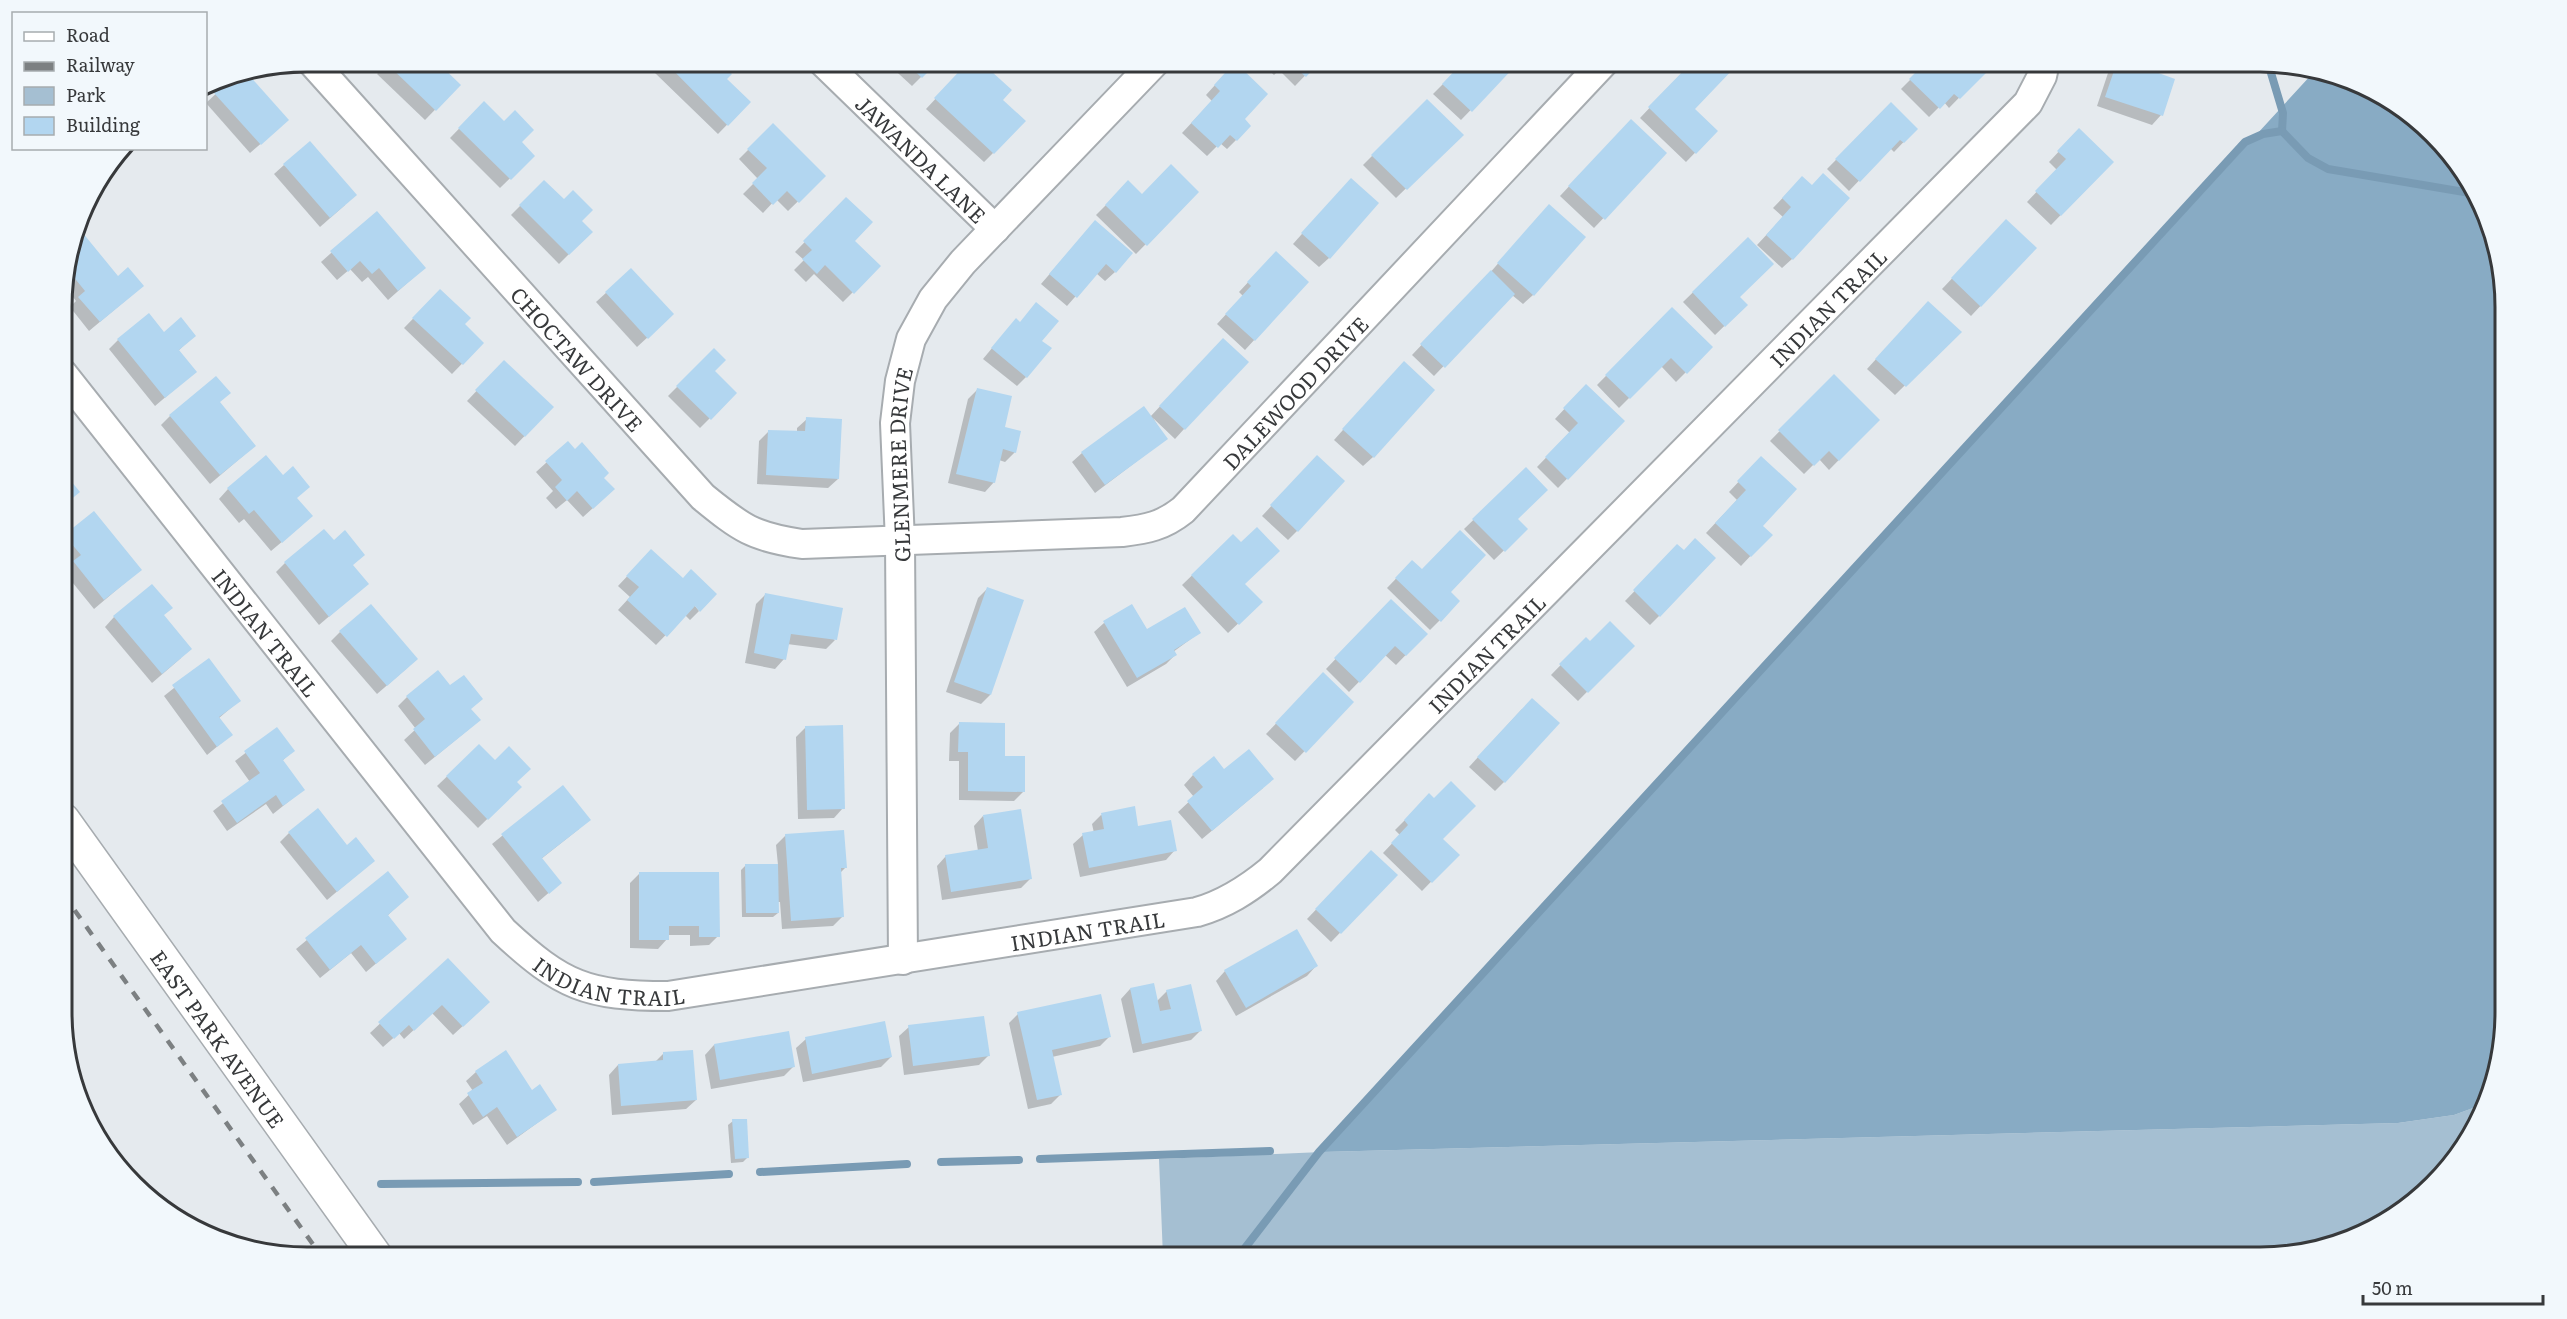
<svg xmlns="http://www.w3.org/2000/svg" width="2567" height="1319" font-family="Literata,serif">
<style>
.green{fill:#a5bfd2}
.forest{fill:#88abc4}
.shadow{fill:#0003}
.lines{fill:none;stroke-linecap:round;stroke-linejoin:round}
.stream{stroke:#799bb4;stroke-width:8}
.building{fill:#b2d6f0}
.minor-casing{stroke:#a7acb0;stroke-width:32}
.tertiary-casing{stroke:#a7acb0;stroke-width:36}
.minor{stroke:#fff;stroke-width:28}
.tertiary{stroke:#fff;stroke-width:33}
.rail{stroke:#7c8082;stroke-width:4.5;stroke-dasharray:10 10;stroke-linecap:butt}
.labels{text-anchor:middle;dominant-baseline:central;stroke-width:4.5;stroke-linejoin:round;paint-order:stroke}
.street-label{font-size:21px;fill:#37393b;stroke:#f2f8fc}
.rim{fill:none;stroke:#37393b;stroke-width:3}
</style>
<rect width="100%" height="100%" fill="#e5eaee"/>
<!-- green -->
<path class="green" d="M2484 1104C2470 1165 2396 1224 2339 1244 2320 1251 2296 1253 2276 1257H1163L1159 1159 1322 1152 2398 1123 2454 1115Z"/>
<!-- forest -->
<path class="forest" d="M2312 74 2364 86 2376 93 2455 158 2487 213 2503 275 2504 630 2497 642 2505 704V1012L2484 1104 2454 1115 2398 1123 1322 1152Z"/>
<!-- shadow -->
<g class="shadow">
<path d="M389 62H435L459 85 425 120 377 74Z"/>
<path d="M667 62H717L730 74 725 79 749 102 718 134 655 73Z"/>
<path d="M886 62H936L912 86Z"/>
<path d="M970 62H979L1010 90 1001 100 993 153 984 162 926 109Z"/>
<path d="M1260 62H1318L1295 86 1279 70 1274 75Z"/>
<path d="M1443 62H1517L1461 120 1433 94 1454 73Z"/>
<path d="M1698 62H1732L1735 65 1693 109 1716 131 1686 162 1640 118 1692 63 1695 65Z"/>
<path d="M1928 62H1984L1981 65 1986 70 1949 108 1944 102 1929 117 1901 89Z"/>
<path d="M2102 62H2155L2151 72 2161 115 2152 125 2097 106 2111 64Z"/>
<path d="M1225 74 1243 120 1236 140 1227 149 1220 143 1207 156 1182 133 1212 101 1206 95Z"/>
<path d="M235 76 278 129 250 153 206 103Z"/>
<path d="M1427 101 1461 135 1396 198 1363 165Z"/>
<path d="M484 103 533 156 500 188 450 138Z"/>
<path d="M1891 104 1916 129 1894 152 1890 148 1849 191 1827 169Z"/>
<path d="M773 125 824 176 788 211 776 199 763 213 743 194 758 179 739 159Z"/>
<path d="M1622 130 1665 153 1594 228 1560 196Z"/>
<path d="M2079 130 2112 162 2051 225 2027 202 2057 170 2049 162Z"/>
<path d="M284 165 345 205 320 227 274 174Z"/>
<path d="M1802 178 1811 187 1792 259 1782 268 1757 245 1783 217 1773 208Z"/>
<path d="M544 182 591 232 559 264 511 215Z"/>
<path d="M1128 183 1142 196 1197 192 1136 254 1096 215Z"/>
<path d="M1342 189 1329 258 1319 267 1293 244Z"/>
<path d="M847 199 853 241 879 266 843 302 814 274 806 282 794 270 804 260 795 252Z"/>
<path d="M376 213 414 277 388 300 368 277 362 282 350 269 337 280 321 262Z"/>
<path d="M1539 216 1533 295 1523 304 1512 295 1434 376 1412 355 1489 274Z"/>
<path d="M1997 231 2035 248 1971 316 1942 289Z"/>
<path d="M1086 232 1115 272 1105 281 1096 273 1067 306 1041 284Z"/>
<path d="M82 234 132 295 89 331 70 307 76 301 64 285 76 239Z"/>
<path d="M1748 239 1738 297 1746 305 1715 335 1683 302Z"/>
<path d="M1266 263 1307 282 1245 350 1217 324 1243 296 1239 292Z"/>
<path d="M631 270 662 324 637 347 596 302Z"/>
<path d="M440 291 463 324 482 343 452 374 404 328Z"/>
<path d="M1672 309 1711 347 1676 382 1661 366 1619 408 1597 385Z"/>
<path d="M1919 312 1959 332 1895 395 1867 369Z"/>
<path d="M1007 330 1026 377 1017 386 983 359Z"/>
<path d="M163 334 194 336 178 351 195 372 155 406 109 349 118 340Z"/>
<path d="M1214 349 1184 429 1175 439 1153 418 1166 439 1095 493 1072 462 1082 453 1150 417Z"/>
<path d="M714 350 712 372 735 393 700 428 668 396Z"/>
<path d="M504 362 552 407 515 446 467 401Z"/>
<path d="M1394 373 1373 457 1363 466 1334 440Z"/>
<path d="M1834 376 1878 420 1829 470 1819 459 1804 474 1770 441Z"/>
<path d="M1586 386 1623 421 1558 488 1537 467 1570 433 1555 419Z"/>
<path d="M977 390 1015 452 1005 462 999 460 994 482 985 492 948 483 968 399Z"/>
<path d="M218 404 244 455 210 484 161 425 170 416Z"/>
<path d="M807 419 838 479 828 488 757 484 759 441 769 431 797 433V428Z"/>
<path d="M568 443 602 478 603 499 583 517 567 500 556 509 546 498 553 491 536 472Z"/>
<path d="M1761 458V526L1770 535 1741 566 1706 533 1737 500 1729 492Z"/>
<path d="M1308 467 1297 531 1288 540 1262 516Z"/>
<path d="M1526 469 1516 519 1526 529 1494 560 1464 529Z"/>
<path d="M228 489 296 498 302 525 271 551 244 519 239 523 219 499Z"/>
<path d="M66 536 140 570 94 609 64 572 71 564 63 554V539Z"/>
<path d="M1233 536 1243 584 1261 602 1228 633 1182 585Z"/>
<path d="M1677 547 1659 616 1650 625 1625 601Z"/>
<path d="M651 551 699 611 690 620 685 615 656 645 618 610 630 597 618 586Z"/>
<path d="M1412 562 1458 602 1430 630 1387 588Z"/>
<path d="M285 563 367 584 319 625 276 572Z"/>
<path d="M987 589 990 695 981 704 946 692 978 598Z"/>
<path d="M766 594 835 640 826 649 787 644 784 659 775 669 745 663 756 604Z"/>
<path d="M1391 601 1426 634 1396 665 1385 655 1349 692 1326 669Z"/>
<path d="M163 616 181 658 152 683 105 627 114 617Z"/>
<path d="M1104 623 1147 631 1199 633 1173 652 1175 655 1166 664 1127 687 1094 632Z"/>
<path d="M340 632 407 668 377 694 331 641Z"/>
<path d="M1586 639 1590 643 1632 646 1578 701 1551 675Z"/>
<path d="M209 660 239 701 219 718 231 735 207 755 164 696Z"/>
<path d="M1323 675 1352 702 1295 761 1266 734Z"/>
<path d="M407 697 470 710 469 729 425 765 404 740 416 729 398 706Z"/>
<path d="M1522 709 1504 782 1495 791 1469 767Z"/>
<path d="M959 724 1004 757 1024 791 1014 801 959 800V761H949L950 733Z"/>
<path d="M806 727 843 808 834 818 798 819 796 737Z"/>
<path d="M277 729 293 751 282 761 303 790 273 814 266 804 227 831 213 811 250 782 235 761Z"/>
<path d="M479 746 520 787 478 828 437 786Z"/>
<path d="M1193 775 1263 788 1202 839 1178 812 1194 797 1184 785Z"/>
<path d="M563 787 579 829 541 859 560 883 538 902 492 844Z"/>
<path d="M1420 805 1441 839 1457 855 1422 891 1383 853 1400 835 1395 830Z"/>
<path d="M1101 815 1175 850 1166 860 1080 877 1073 844 1083 835 1094 833 1092 824Z"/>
<path d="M983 816 1030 879 1021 888 942 900 937 866 946 856 978 851 974 826Z"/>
<path d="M289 833 347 847 373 861 327 900 280 842Z"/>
<path d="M786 835 846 867 840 873 843 916 833 926 782 929 780 902H777L778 913 773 917H742L741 870 746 865H778L776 845Z"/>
<path d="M1371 852 1396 875 1331 942 1307 919Z"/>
<path d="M388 873 407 897 387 916 405 939 366 972 351 953 320 978 296 949Z"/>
<path d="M639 874 718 936 709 945 690 946V935H667V939L658 949 630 948V883Z"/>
<path d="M448 960 478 1012 453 1035 432 1013 404 1039 399 1033 383 1047 370 1033Z"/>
<path d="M1316 966 1307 976 1236 1016 1216 981 1225 971Z"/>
<path d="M1130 989 1156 1002 1167 991 1200 1031 1191 1040 1133 1053 1121 999Z"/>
<path d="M1018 1014 1109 1037 1100 1046 1052 1057 1060 1095 1051 1104 1028 1109 1009 1023Z"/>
<path d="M909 1027 988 1056 979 1065 904 1075 899 1036Z"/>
<path d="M806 1039 891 1057 881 1067 803 1082 796 1048Z"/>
<path d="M714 1045 793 1067 784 1076 711 1089 705 1055Z"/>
<path d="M663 1054 696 1100 686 1109 612 1115 609 1075 618 1065 655 1062Z"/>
<path d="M476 1072 532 1092 555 1110 507 1145 487 1116 473 1125 459 1104 473 1091 466 1081Z"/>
<path d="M733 1121 748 1157 743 1162 731 1163 728 1125Z"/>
</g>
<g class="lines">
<!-- stream -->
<g class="stream">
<path d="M2268 63 2283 113 2282 131"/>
<path d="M2282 131 2308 158 2328 169 2476 194"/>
<path d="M1040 1159 1270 1151"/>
<path d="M941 1162 1019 1160"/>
<path d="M760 1172 907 1164"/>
<path d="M594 1182 729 1174"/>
<path d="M381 1184 578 1182"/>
<path d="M1238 1257 1319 1152 2245 142 2263 134 2282 131"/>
</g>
</g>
<!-- building -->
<g class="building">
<path d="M387 62H437L461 85 436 111 386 63Z"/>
<path d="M665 62H719L732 74 727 79 751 102 728 126Z"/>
<path d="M905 62H938L922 78Z"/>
<path d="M968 62H981L1012 90 1003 100 1026 121 994 154 934 98Z"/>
<path d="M1235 62 1268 94 1245 119 1251 126 1237 141 1230 135 1218 148 1191 123 1220 91 1214 85Z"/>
<path d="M1280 62H1320L1306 77 1289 62 1285 66Z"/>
<path d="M1463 62H1519L1472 112 1442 84Z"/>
<path d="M1692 62H1734L1737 65 1695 109 1718 131 1696 154 1648 107Z"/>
<path d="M1926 62H1986L1983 64 1989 70 1960 99 1954 94 1940 109 1909 79Z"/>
<path d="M2117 62H2156L2153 71 2175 79 2163 116 2105 97Z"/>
<path d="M247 73 289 120 261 145 214 93 232 76Z"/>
<path d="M1427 99 1464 135 1407 190 1371 155Z"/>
<path d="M484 101 504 121 515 110 534 130 522 142 535 156 511 180 458 128Z"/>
<path d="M1891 102 1918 129 1904 143 1900 140 1860 182 1835 159Z"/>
<path d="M1631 119 1667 153 1605 220 1568 186Z"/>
<path d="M773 123 826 176 799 203 787 191 773 205 752 183 767 168 747 149Z"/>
<path d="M2079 128 2114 162 2061 216 2035 191 2066 159 2057 151Z"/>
<path d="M310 141 357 195 330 218 283 164Z"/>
<path d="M1171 164 1199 192 1147 246 1105 205 1128 180 1142 194Z"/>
<path d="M1823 173 1850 198 1793 260 1766 235 1791 207 1782 198 1802 176 1812 185Z"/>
<path d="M1351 178 1379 203 1330 259 1301 233Z"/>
<path d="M544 180 564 199 573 190 593 210 582 221 593 232 569 255 519 205Z"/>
<path d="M846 197 873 222 855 241 881 266 854 294 825 265 817 274 802 259 812 250 803 241Z"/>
<path d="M1549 204 1586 237 1534 296 1497 263Z"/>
<path d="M377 211 426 268 398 291 379 268 372 274 360 261 348 272 330 251Z"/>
<path d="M2006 219 2037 248 1981 307 1951 278Z"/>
<path d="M1095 220 1133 253 1116 273 1106 264 1077 298 1049 274Z"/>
<path d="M82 232 118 276 128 267 144 286 100 322 78 297 85 291 68 270 77 237Z"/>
<path d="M1748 237 1774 264 1740 297 1748 305 1725 327 1692 292Z"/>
<path d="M1276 251 1309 282 1255 341 1225 314 1251 286 1247 282Z"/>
<path d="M631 268 674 314 648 339 605 292Z"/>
<path d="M1491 270 1515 294 1445 368 1420 344Z"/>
<path d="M440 289 471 318 465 324 484 343 463 365 412 318Z"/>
<path d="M1928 301 1962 332 1906 387 1875 359Z"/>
<path d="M1036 302 1059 321 1042 341 1052 348 1027 378 991 348 1016 318 1020 322Z"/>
<path d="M1672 307 1713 347 1687 374 1671 358 1630 399 1605 375Z"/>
<path d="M149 313 164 332 181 317 196 336 179 350 197 372 165 398 117 339Z"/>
<path d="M1223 338 1249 362 1185 430 1159 406Z"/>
<path d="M714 348 726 360 715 371 737 393 711 420 676 386Z"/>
<path d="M504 360 554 407 525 437 475 390Z"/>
<path d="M1404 361 1435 390 1374 458 1342 429Z"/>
<path d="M1834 374 1880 420 1839 461 1829 451 1814 466 1778 430Z"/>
<path d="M216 376 231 393 220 402 256 446 220 475 169 415Z"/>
<path d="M1586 384 1625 421 1568 480 1545 457 1578 423 1563 408Z"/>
<path d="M977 388 1012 396 1005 427 1021 431 1016 453 1003 449 995 483 956 474Z"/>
<path d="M1144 406 1168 439 1105 485 1081 452Z"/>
<path d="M806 417 842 419 839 479 766 475 768 430 805 431Z"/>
<path d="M568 441 575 449 582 442 609 473 604 478 615 489 593 509 577 491 567 501 555 487 562 480 545 461Z"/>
<path d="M266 455 283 475 293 466 310 487 297 498 313 516 282 543 254 510 249 514 227 488Z"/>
<path d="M1317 455 1345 481 1298 532 1270 505Z"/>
<path d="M1761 456 1797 489 1763 526 1773 535 1751 557 1715 523 1746 490 1737 481Z"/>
<path d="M1526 467 1548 490 1518 519 1528 529 1505 552 1472 519Z"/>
<path d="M62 470 80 492 63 506Z"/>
<path d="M94 511 142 570 104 600 73 561 81 555 64 535Z"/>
<path d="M1257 527 1280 551 1245 584 1263 602 1239 625 1191 575 1233 534 1241 542Z"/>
<path d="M324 529 334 540 345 530 365 555 353 565 369 584 329 617 284 562Z"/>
<path d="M1460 530 1486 555 1451 592 1460 601 1441 622 1395 578 1412 560 1422 569Z"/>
<path d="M1695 538 1716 558 1660 617 1633 590 1677 544 1684 550Z"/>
<path d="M651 549 683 578 691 569 717 594 700 612 695 606 667 637 627 600 639 587 626 576Z"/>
<path d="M152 584 173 608 164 615 192 649 162 674 113 616Z"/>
<path d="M987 587 1024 600 991 695 954 682Z"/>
<path d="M765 593 843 608 837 640 791 634 786 660 754 653Z"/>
<path d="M1391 599 1428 634 1406 656 1395 646 1360 683 1334 658Z"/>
<path d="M371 604 418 659 387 686 339 631Z"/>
<path d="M1132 604 1147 629 1185 607 1201 633 1174 650 1177 655 1137 678 1103 621Z"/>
<path d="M1610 621 1635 646 1588 693 1559 664 1586 637 1590 641Z"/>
<path d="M209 658 241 701 219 717 233 735 217 747 172 685Z"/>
<path d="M438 670 450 685 464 675 483 699 471 709 481 720 435 757 413 729 425 719 406 696Z"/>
<path d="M1323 672 1354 702 1306 753 1275 723Z"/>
<path d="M1532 698 1560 723 1505 783 1477 757Z"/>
<path d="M959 722 1005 723V756H1025V792L968 791V752H958Z"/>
<path d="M843 725 845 809 807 810 805 726Z"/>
<path d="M277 727 295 751 283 760 305 790 283 806 276 795 237 823 221 801 260 773 244 751Z"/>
<path d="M479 744 495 760 509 746 531 769 517 782 522 787 488 820 446 776Z"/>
<path d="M1249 749 1274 779 1212 831 1187 801 1203 787 1192 774 1214 756 1224 769Z"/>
<path d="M1451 781 1476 806 1443 839 1460 855 1432 883 1391 843 1408 825 1404 820 1429 793 1434 798Z"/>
<path d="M563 785 591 820 542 858 562 883 549 894 501 834Z"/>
<path d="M1135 806 1138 826 1171 820 1177 851 1089 868 1082 833 1104 829 1101 813Z"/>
<path d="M318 808 347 845 356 837 375 861 337 892 288 832Z"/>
<path d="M1021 809 1032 879 951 892 945 855 988 848 983 815Z"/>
<path d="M844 830 847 868H841L844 917 791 921 785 834Z"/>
<path d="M1371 850 1398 875 1341 934 1315 909Z"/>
<path d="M745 864H778L779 913H746Z"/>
<path d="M388 871 409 897 388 915 407 939 376 964 361 945 330 970 305 938Z"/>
<path d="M639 872H719L720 937H699V926H669V940H639Z"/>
<path d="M1297 929 1318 966 1246 1008 1224 970Z"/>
<path d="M448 958 490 1002 463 1027 442 1005 414 1031 409 1025 394 1039 378 1022Z"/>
<path d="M1154 983 1160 1011 1171 1009 1166 990 1191 984 1202 1031 1142 1044 1130 988Z"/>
<path d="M1101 994 1111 1037 1052 1050 1062 1095 1037 1100 1017 1012Z"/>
<path d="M984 1016 990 1056 913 1066 908 1025Z"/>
<path d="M885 1021 892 1057 812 1074 805 1037Z"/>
<path d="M789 1031 795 1067 720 1080 714 1044Z"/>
<path d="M506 1050 532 1090 540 1084 557 1110 517 1137 497 1107 483 1117 467 1093 483 1083 475 1071Z"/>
<path d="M693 1050 697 1100 621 1106 618 1064 663 1060V1052Z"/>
<path d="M732 1119H747L749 1158 735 1159Z"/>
</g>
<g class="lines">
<!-- minor casing -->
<g class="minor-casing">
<g id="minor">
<path id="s1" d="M312 62 703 497C741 528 753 537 802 544L1122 532C1147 529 1163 526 1183 510L1604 62"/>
<path id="s2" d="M823 62 995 229"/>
<path id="s3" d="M62 373 503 931C562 986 587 996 668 996L1197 912C1225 904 1247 890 1270 871L2028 103 2042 76 2045 62"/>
<path id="s4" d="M903 960 900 542 895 423 900 381 911 339 933 299 963 262 1155 62"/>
</g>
</g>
<!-- tertiary casing -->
<g class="tertiary-casing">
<g id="tertiary">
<path id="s5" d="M63 820 376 1257"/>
</g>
</g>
<!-- minor -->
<use href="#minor" class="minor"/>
<!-- tertiary -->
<use href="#tertiary" class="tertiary"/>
<!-- rail -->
<path class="rail" d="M63 894 322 1257"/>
</g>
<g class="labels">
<!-- street labels -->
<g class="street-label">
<text stroke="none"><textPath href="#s2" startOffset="138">JAWANDA LANE</textPath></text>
<text stroke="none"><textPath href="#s3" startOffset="2308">INDIAN TRAIL</textPath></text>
<text stroke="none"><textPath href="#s1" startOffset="398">CHOCTAW DRIVE</textPath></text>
<text stroke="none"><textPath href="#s1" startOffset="1245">DALEWOOD DRIVE</textPath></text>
<text stroke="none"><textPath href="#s4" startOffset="496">GLENMERE DRIVE</textPath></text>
<text stroke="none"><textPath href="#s3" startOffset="330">INDIAN TRAIL</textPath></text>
<text stroke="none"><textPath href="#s3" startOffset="1822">INDIAN TRAIL</textPath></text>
<text stroke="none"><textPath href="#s3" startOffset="1320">INDIAN TRAIL</textPath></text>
<text stroke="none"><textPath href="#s3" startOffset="834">INDIAN TRAIL</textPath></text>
<text stroke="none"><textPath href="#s5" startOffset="268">EAST PARK AVENUE</textPath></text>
</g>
</g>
<!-- crop -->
<path d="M0 0H2567V1319H0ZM307 72H2260A235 235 0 0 1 2495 307V1012A235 235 0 0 1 2260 1247H307A235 235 0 0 1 72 1012V307A235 235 0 0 1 307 72Z" fill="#f2f8fc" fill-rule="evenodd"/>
<path class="rim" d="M307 72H2260A235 235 0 0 1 2495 307V1012A235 235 0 0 1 2260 1247H307A235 235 0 0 1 72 1012V307A235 235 0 0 1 307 72Z"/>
<!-- legend -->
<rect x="12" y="12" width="195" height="138" fill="#f2f8fc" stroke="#a7acaf" stroke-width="1.5"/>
<rect x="24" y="32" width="30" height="9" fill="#ffffff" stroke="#a7acaf" stroke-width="1.5"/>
<text x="66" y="42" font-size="18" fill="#37393b">Road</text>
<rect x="24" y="62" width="30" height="9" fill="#7c8082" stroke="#a7acaf" stroke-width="1.5"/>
<text x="66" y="72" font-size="18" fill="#37393b">Railway</text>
<rect x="24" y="87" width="30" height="18" fill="#a5bfd2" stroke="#a7acaf" stroke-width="1.5"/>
<text x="66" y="102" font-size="18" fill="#37393b">Park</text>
<rect x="24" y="117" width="30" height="18" fill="#b2d6f0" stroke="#a7acaf" stroke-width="1.5"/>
<text x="66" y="132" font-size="18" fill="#37393b">Building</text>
<!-- scale -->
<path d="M2363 1295v9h180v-9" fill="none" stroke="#37393b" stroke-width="3"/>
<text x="2372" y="1295" font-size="18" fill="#37393b" stroke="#f2f8fc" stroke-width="4.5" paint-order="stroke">50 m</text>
</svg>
